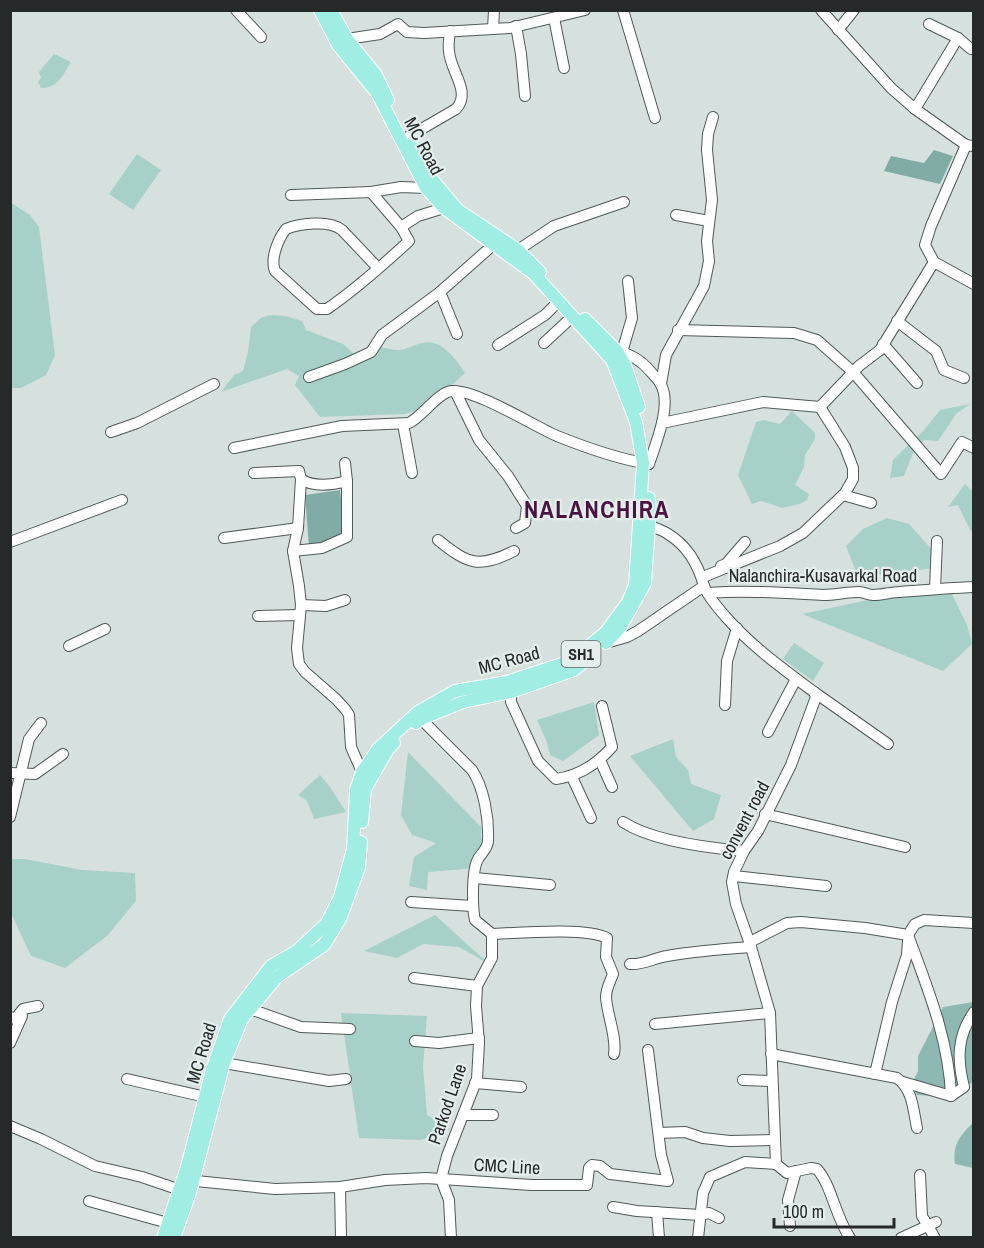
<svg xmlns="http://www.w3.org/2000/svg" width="984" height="1248" font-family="'Archivo Narrow',sans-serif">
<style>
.green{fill:#a7d0c9}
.forest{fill:#8eb9b2}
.water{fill:#81aba5}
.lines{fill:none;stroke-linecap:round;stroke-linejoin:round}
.minor-casing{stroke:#505958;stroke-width:12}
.major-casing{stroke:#fff;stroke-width:14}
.minor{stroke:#fff;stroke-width:10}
.major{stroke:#a0ede4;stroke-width:12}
.labels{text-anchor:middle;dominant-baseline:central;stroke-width:4.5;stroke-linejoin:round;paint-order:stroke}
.shield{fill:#e4eeec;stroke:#5f6464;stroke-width:1.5}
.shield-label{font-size:16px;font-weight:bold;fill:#262929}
.street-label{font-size:18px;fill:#262929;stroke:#e4eeec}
.district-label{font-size:24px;font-weight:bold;letter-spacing:1.5px;fill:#4a1441;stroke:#e4eeec}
</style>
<rect width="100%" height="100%" fill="#d6e1df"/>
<!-- green -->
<g class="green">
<path d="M54 54 71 62C63 75 58 88 41 88L38 82 41 78 39 72Z"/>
<path d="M137 154 161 170 133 210 109 194Z"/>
<path d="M10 202 30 215 39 227 55 355 46 375 21 388H11Z"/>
<path d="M270 315 286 316 302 321 306 330 343 344 354 354C364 350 374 345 385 348 391 349 394 350 399 350 408 349 413 345 422 343 441 338 456 359 465 373L428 407 405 414 320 417 295 385 299 376 287 369 221 392 234 375 243 371 248 352 251 327 261 318Z"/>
<path d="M970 404 956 414 938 441 924 440 913 453 904 476 890 478 893 460 924 430 940 410Z"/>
<path d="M792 411 815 433V439L805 455 804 467 795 485 809 494 807 500 800 504 782 508 761 501 752 504 738 475 756 422 764 420 780 424Z"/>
<path d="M965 484 973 492V531L970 530 958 505 948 507Z"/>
<path d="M887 518 909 524 934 552 935 568 858 577 846 546 863 529Z"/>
<path d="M925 588 952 594 967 625 972 644 943 671 802 614Z"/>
<path d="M794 643 824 663 813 681 783 659Z"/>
<path d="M594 702 599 735 563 761 550 755 546 740 537 720Z"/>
<path d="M673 739 676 757 688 770 691 784 721 795 714 819 693 831 630 756Z"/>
<path d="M408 752 481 827V839L489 848 477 868 428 872 427 890 409 886 414 857 436 843 412 835 401 815Z"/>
<path d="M320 775 330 787 346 812 314 819 307 801 298 795Z"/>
<path d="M11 859H25L82 870 135 873 136 901 107 936 65 968 31 956 11 913Z"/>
<path d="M435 915 489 964 459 947 423 944 397 958 364 951Z"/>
<path d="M341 1013 427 1016 423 1067 427 1115 450 1129 421 1140 359 1138Z"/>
</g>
<!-- forest -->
<g class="forest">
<path d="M973 1002V1082L959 1090 951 1097 917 1095 911 1085 918 1071V1056L943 1007Z"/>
<path d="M973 1123V1168L955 1164C952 1146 960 1135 973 1123Z"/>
</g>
<!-- water -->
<g class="water">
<path d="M934 150 953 156 940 184 884 171 891 156 924 163Z"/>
<path d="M340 490 346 542 309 547 305 495Z"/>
</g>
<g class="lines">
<!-- minor casing -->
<g class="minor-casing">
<g id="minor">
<path d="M236 10 261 37"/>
<path d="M623 10 655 118"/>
<path d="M821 10 891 88 915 109 966 145 973 146"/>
<path d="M554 18 564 68"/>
<path d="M929 24 958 38 971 49"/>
<path d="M516 26 521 54 525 96"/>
<path d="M493 29 494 10"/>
<path d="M838 30 854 10"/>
<path d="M343 42 347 39 380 34 398 24 407 32 424 33 510 28 585 10"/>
<path d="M915 109 958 38"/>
<path d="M406 138 456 109C472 92 450 71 449 51 448 45 449 38 450 31"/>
<path d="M426 188 401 187 371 192 401 227 418 216 444 208"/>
<path d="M291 195 371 192"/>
<path d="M676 215 709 221"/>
<path d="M518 250 554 226 624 202"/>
<path d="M934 262 974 284"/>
<path d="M378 268 342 230C330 220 300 223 286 229 278 239 270 259 275 271L317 309H327C356 289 383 265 409 241L401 227"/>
<path d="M440 292 457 334"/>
<path d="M897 321 936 351 944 370 964 378"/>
<path d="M678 330 794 333 817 340 853 372 941 474 962 442 974 448"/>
<path d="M544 343 573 316"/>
<path d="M883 344 917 383"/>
<path d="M498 345 545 315 559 301"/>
<path d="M622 352 632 318 628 281"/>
<path d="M309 377 345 364 371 352 382 335 440 292 493 245"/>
<path d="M661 384 666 355 704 286 709 261 707 241 712 200 707 150 708 134 713 117"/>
<path d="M455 391 479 440 508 476 527 506 525 523 516 528"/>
<path d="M662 423 763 402 820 407 859 366 880 350 934 262 925 245 931 226 966 145"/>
<path d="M403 424 412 473"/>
<path d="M111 432 137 423 214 384"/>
<path d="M234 448 342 426 409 423C423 416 438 392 452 391 475 389 534 426 557 436 587 448 617 459 649 464 656 443 673 403 660 383 658 379 654 376 651 372 642 361 631 354 617 351"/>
<path d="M345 463 347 481"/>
<path d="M254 473 299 471 301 479C314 488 332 485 347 481V537L322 548 293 551"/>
<path d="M301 479 298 528 293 551 299 586 301 605 297 648 299 664 305 672 336 699 346 710 349 715 351 747 362 772"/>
<path d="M843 495 871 503"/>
<path d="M643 523C651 527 661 529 668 534 688 546 698 564 704 586 708 597 718 608 725 616 750 645 783 669 814 692L816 697 791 765 758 831 744 851 734 872 732 882 736 904 751 947 770 1013 776 1164 787 1173 811 1168 817 1169C832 1186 835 1216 850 1238"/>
<path d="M224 538 298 528"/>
<path d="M438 540C468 564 478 569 514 551"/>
<path d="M10 542 122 500"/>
<path d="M721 566 726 564 745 542"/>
<path d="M703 577 780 546 803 533 845 493 853 479V468L845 447 820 407"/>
<path d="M935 589 937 541"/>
<path d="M708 593C746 590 784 593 823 595 835 595 847 592 859 592 864 592 868 595 873 595 882 595 891 592 900 592 925 590 949 588 974 587"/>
<path d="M301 605 326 606 345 600"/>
<path d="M258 616 299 615"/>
<path d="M606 643 627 637 638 631 704 586"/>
<path d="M69 646 105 629"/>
<path d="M511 692V702L538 761 556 779C579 776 597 764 612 747L602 706"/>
<path d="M814 692 888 744"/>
<path d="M725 705 727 661 737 628"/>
<path d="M421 719 472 770C484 788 489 818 488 841 488 849 480 854 477 861 472 872 472 908 475 920L492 934V958L477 986 476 1006 479 1043 477 1079 447 1156 441 1179 449 1200 451 1238"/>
<path d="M768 732 796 679"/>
<path d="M600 760 612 787"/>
<path d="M10 773 35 774 63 754"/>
<path d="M572 777 591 818"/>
<path d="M765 814 905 847"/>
<path d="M10 817 29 739 41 723"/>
<path d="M623 822C652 841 709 848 744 851"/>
<path d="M734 876 826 886"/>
<path d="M475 878 550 885"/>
<path d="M411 902 472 906"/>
<path d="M492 934C517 933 587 927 607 938L606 957 613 974C610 982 606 989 606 997 607 1015 617 1037 614 1054"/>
<path d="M908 935C927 987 949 1039 951 1096"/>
<path d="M750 942 787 923 801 922 865 928 908 935 915 924 924 920 974 923"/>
<path d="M630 964C643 965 654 958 667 956 695 951 723 949 751 947"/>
<path d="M414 978 477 986"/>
<path d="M250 1009 301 1027 350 1029"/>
<path d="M10 1017 15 1019 23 1009 38 1006"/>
<path d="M655 1024 770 1013"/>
<path d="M415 1041 439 1043 479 1038"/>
<path d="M10 1043 22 1016"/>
<path d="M771 1054 897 1078C913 1090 913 1109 917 1128"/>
<path d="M224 1063 329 1081 346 1079"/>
<path d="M875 1074 892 1002 907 955 908 941"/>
<path d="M127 1079 206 1097"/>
<path d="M743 1080 772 1081"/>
<path d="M903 1082 951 1096 964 1087C957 1059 957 1036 974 1012"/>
<path d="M475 1083 521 1087"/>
<path d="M463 1115H493"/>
<path d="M10 1126 41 1139 95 1166 142 1177 186 1192"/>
<path d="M659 1133 685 1132 703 1138 730 1141 775 1140"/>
<path d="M920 1175 922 1216 935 1238"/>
<path d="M186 1180 275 1189 340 1187 385 1180 426 1178 532 1185H587L589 1168 592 1165 600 1166 610 1174 668 1181 661 1155 648 1050"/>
<path d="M340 1187 341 1238"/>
<path d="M89 1201 168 1223"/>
<path d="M613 1207 637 1211 700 1215 709 1213 719 1218"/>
<path d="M657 1212 659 1238"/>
<path d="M790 1226 788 1200 796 1171"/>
<path d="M698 1238 703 1193 710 1177 745 1162 776 1164"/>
<path d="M901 1238 936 1222"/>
</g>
</g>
<!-- major casing -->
<g class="major-casing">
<g id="major">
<path d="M331 10 347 39 376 75 388 100"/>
<path d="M411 145 431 178 458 210 518 250 540 272"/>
<path d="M585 319 617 351 625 365 639 407"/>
<path d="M606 643 620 628 645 583 649 526V498"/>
<path d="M416 723 421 719 463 702 511 692 574 670 593 654"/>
<path d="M362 822 365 789 388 749 394 743"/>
<path d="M163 1238 187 1167 212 1070 230 1019 271 966 297 951 327 923 340 897 353 849 356 790 362 772 378 749 418 712 455 691 507 682 571 661 606 632 628 602 635 585 643 463 636 422 612 360 534 274 444 208 426 188 377 93 338 45 320 10"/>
<path d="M174 1238 190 1193 224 1063 242 1019 277 977 324 945 340 919 359 868 361 842"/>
</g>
</g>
<!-- minor -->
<use href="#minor" class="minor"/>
<!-- major -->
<use href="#major" class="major"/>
</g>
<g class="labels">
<!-- shield labels -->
<rect class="shield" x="561.5" y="641" width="39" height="26" rx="4.5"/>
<g class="shield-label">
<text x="581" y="654">SH1</text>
</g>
<!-- street labels -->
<g class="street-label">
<text transform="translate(424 146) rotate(62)">MC Road</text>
<text x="823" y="575">Nalanchira-Kusavarkal Road</text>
<text transform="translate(509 660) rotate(-15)">MC Road</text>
<text transform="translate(744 820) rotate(-62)">convent road</text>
<text transform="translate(201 1053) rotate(-73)">MC Road</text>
<text transform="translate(447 1104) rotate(-71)">Parkod Lane</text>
<text transform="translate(507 1166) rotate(3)">CMC Line</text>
</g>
<!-- district labels -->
<g class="district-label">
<text x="597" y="509">NALANCHIRA</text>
</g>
</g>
<!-- border -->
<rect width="984" height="1248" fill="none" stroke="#262929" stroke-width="24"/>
<!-- scale -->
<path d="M774 1218v9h120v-9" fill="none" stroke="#262929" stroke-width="3"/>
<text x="783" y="1218" font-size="18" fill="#262929" stroke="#e4eeec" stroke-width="4.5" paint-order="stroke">100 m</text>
</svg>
